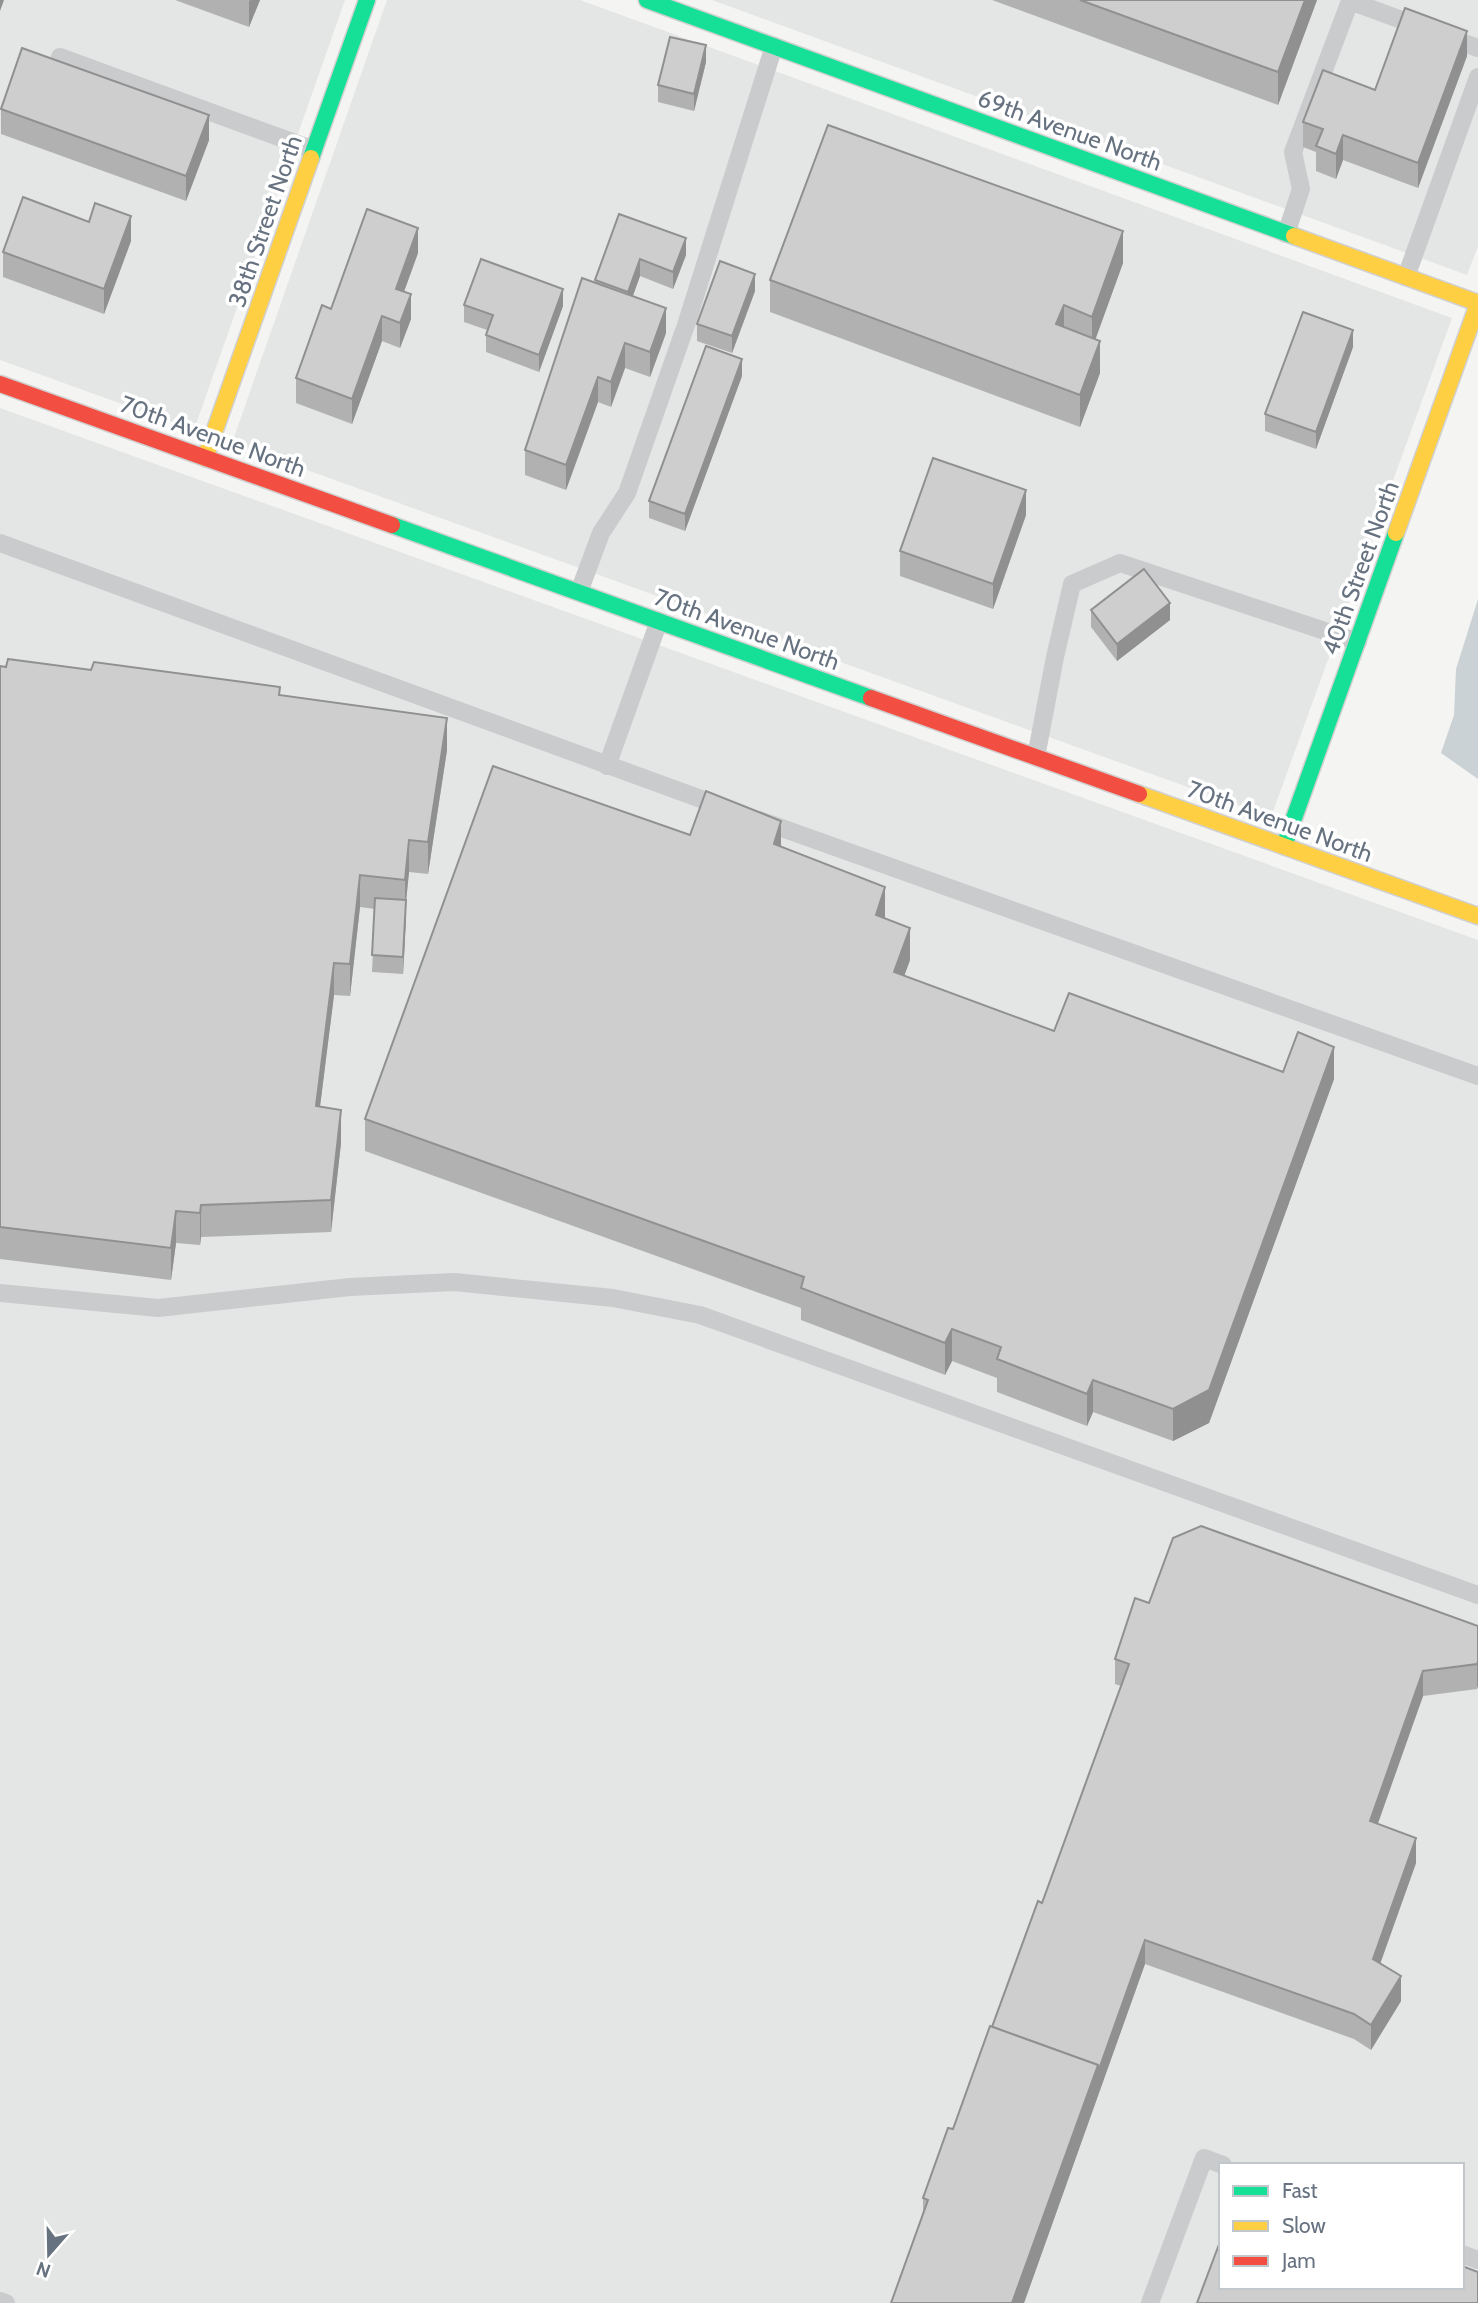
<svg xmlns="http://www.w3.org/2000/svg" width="1478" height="2303" font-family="Cabin,sans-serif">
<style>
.built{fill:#e4e5e5;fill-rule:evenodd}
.water{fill:#cbd2d5}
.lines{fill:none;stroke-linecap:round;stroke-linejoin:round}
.fast-casing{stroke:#d0d0d1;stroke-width:19}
.slow-casing{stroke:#d0d0d1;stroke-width:19}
.jam-casing{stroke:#d0d0d1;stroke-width:19}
.lane{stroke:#cacbcc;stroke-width:18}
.fast{stroke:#16e098;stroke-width:16}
.slow{stroke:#ffcf43;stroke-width:16}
.jam{stroke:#f24e42;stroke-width:16}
.wall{fill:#b1b1b2}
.shaded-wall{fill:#909091}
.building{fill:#cececf;stroke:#909091;stroke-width:2}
.labels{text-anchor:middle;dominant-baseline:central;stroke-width:7;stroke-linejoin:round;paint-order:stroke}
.street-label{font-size:24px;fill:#677280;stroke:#fff}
</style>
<rect width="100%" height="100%" fill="#f4f4f3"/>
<!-- built -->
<g class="built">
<path d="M0 0H345L194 430 0 360Z"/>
<path d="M387 0H580L1452 318 1271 817 232 443Z"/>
<path d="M712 0H1478V246L1467 275Z"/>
<path d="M0 408 1478 940V2303H0ZM1221 2165H1462V2287H1221Z"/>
</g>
<!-- water -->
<path class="water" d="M1478 599V779L1441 753 1454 715 1456 669Z"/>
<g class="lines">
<!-- fast casing -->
<g class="fast-casing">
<g id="fast">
<path d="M647 0 1294 236"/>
<path d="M311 158 367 0"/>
<path d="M392 525 871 698"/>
<path d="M1284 846 1396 533"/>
</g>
</g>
<!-- slow casing -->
<g class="slow-casing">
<g id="slow">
<path d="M1294 236 1478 303"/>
<path d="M205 458 311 158"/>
<path d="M1396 533 1478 304"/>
<path d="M1139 794 1478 916"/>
</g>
</g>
<!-- jam casing -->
<g class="jam-casing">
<g id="jam">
<path d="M0 384 392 525"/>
<path d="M871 698 1139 794"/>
</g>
</g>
<!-- lane -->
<g class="lane">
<path d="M60 57 314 150"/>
<path d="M1286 234 1301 189 1293 152 1350 1 1478 48"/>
<path d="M1406 277 1478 77"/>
<path d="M0 543 723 807"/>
<path d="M579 592 601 533 627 493 686 325 774 46"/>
<path d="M1036 757 1055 657 1072 584 1120 563 1358 642"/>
<path d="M607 766 659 621"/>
<path d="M759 820 1478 1076"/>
<path d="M0 1293 158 1308 350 1287 454 1282 613 1298 700 1315 1478 1595"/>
<path d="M1462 2254 1478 2260"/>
<path d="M0 2301 6 2303"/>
<path d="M1150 2303 1204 2158 1223 2165"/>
</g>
<!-- fast -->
<use href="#fast" class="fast"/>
<!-- slow -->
<use href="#slow" class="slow"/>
<!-- jam -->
<use href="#jam" class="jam"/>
</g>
<!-- wall -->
<g class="wall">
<path d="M175 0H260L249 27Z"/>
<path d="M992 0H1317L1278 105Z"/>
<path d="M1467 56 1418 188 1343 160 1336 179 1316 171V152L1303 147V122L1375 90Z"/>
<path d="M706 62 694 111 658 102V85Z"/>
<path d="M1 109 209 140 186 201 1 134Z"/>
<path d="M619 214 686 255 673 289 640 276 633 296 666 333 650 377 625 368 611 407 598 402 566 490 525 475V450L595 283V280Z"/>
<path d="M131 241 104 314 3 277V252Z"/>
<path d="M418 253 404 291 411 319 400 348 382 341 352 424 296 403V378L331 309Z"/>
<path d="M1123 263 1095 339 1100 373 1080 427 770 312V280Z"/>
<path d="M755 291 732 353 697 341V324Z"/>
<path d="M464 305 563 306 539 372 486 352V335L487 330 464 322Z"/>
<path d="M1353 347 1316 449 1265 431V414Z"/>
<path d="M742 376 685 531 649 518V501Z"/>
<path d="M1026 515 993 609 900 576V551Z"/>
<path d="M1091 610 1170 620 1117 661 1091 627Z"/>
<path d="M0 666 280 696 447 750 428 874 409 872 406 900V917L403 974 372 972 375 909 360 907 350 996 334 995 320 1107 341 1143 331 1232 201 1237 200 1245 176 1243 171 1280 0 1259Z"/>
<path d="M690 835 781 847 885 918 910 960 904 976 1054 1031 1283 1072 1334 1079 1209 1423 1173 1441 1093 1412 1087 1426 997 1392V1378L952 1361 945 1375 801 1320V1308L365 1151V1119Z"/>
<path d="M1149 1603 1478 1626 1477 1689 1423 1696 1377 1824 1416 1863 1380 1963 1401 2001 1371 2050 1354 2039 1145 1964 1024 2303H891L923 2213V2198L953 2129 992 2027 1042 1903 1121 1686 1115 1684V1659Z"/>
</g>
<!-- shaded-wall -->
<g class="shaded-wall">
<path d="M0 0H4L0 11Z"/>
<path d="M250 0H260L249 27V2Z"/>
<path d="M1305 0H1317L1278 105V72Z"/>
<path d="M1467 31V56L1418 188V163Z"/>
<path d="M706 45V62L694 111V94Z"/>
<path d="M209 115V140L186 201V176Z"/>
<path d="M1343 135V160L1336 179V154Z"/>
<path d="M131 216V241L104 314V289Z"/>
<path d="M418 228V253L396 314V289Z"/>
<path d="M1123 231V263L1092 349V317Z"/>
<path d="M686 238V255L673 289V272Z"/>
<path d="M640 259V276L628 309V292Z"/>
<path d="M755 274V291L732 353V336Z"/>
<path d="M563 289V306L539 372V355Z"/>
<path d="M411 294V319L400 348V323Z"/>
<path d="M1064 305V337L1056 324Z"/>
<path d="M666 308V333L650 377V352Z"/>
<path d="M382 316V341L352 424V399Z"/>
<path d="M1353 330V347L1316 449V432Z"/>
<path d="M1100 341V373L1080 427V395Z"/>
<path d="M625 343V368L611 407V382Z"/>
<path d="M742 359V376L685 531V514Z"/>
<path d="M598 377V402L566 490V465Z"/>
<path d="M1026 490V515L993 609V584Z"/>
<path d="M1170 603V620L1117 661V644Z"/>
<path d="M447 718V750L428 874V842Z"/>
<path d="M781 821V854L774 844Z"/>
<path d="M409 840V872L405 912V880Z"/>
<path d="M360 875V907L350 996V964Z"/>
<path d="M885 887V919L876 915Z"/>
<path d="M406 900V917L403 974V957Z"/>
<path d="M910 928V960L894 1004V972Z"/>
<path d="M334 963V995L316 1138V1106Z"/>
<path d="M1334 1047V1079L1209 1423 1173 1441V1409Z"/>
<path d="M341 1110V1143L331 1232V1200Z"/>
<path d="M201 1205V1237L200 1245V1213Z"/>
<path d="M176 1211V1243L171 1280V1248Z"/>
<path d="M952 1329V1361L945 1375V1343Z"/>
<path d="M1093 1380V1412L1087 1426V1394Z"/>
<path d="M1478 1661V1686L1477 1689V1664Z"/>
<path d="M1423 1671V1696L1370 1846V1821Z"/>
<path d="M1416 1838V1863L1373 1984V1959Z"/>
<path d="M1145 1940V1964L1024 2303H1012L1098 2065Z"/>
<path d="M1401 1976V2001L1371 2050V2025Z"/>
</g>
<!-- building -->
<g class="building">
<path d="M1080 0H1305L1278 72Z"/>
<path d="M1405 8 1467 31 1418 163 1343 135 1336 154 1316 146 1323 129 1303 122 1323 70 1375 90Z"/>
<path d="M670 37 706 45 694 94 658 85Z"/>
<path d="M22 48 209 115 186 176 1 109Z"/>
<path d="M828 125 1123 231 1092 317 1064 305 1056 324 1100 341 1080 395 770 280Z"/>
<path d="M23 197 89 222 95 203 131 216 104 289 3 252Z"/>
<path d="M367 209 418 228 396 289 411 294 400 323 382 316 352 399 296 378 322 305 331 309Z"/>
<path d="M619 214 686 238 673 272 640 259 628 292 595 280Z"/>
<path d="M481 259 563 289 539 355 486 335 493 315 464 305Z"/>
<path d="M720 261 755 274 732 336 697 324Z"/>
<path d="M582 278 666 308 650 352 625 343 611 382 598 377 566 465 525 450Z"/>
<path d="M1303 312 1353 330 1316 432 1265 414Z"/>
<path d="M706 346 742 359 685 514 649 501Z"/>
<path d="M933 458 1026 490 993 584 900 551Z"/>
<path d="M1144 569 1170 603 1117 644 1091 610Z"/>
<path d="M8 659 91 670 94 662 280 687 279 695 447 718 428 842 409 840 405 880 360 875 350 964 334 963 316 1106 341 1110 331 1200 201 1205 200 1213 176 1211 171 1248 0 1227V666L6 667Z"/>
<path d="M493 766 690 835 706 791 781 821 774 844 885 887 876 915 910 928 894 972 1054 1031 1069 993 1283 1072 1298 1032 1334 1047 1209 1390 1173 1409 1093 1380 1087 1394 997 1359 1001 1347 952 1329 945 1343 801 1288 804 1277 365 1119Z"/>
<path d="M375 898 406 900 403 957 372 955Z"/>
<path d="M1201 1526 1478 1626V1661L1477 1664 1423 1671 1370 1821 1416 1838 1373 1959 1401 1976 1371 2025 1354 2014 1145 1940 1098 2072V2065L992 2027 1038 1901 1042 1903 1129 1664 1115 1659 1135 1598 1149 1603 1173 1538Z"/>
<path d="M990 2026 1098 2065 1012 2303H891L928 2200 923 2198 948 2128 953 2129Z"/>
<path d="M1221 2239V2287H1462V2266L1478 2272V2303H1197Z"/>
</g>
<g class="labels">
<!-- street labels -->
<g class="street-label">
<text transform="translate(1070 130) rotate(20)">69th Avenue North</text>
<text transform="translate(265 221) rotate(-71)">38th Street North</text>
<text transform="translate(213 436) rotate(20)">70th Avenue North</text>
<text transform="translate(1360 568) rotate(-70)">40th Street North</text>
<text transform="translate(747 629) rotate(20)">70th Avenue North</text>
<text transform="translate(1280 821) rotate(20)">70th Avenue North</text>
</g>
</g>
<!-- legend -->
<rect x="1219" y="2163" width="245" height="126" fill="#ffffff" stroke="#c2c7cc" stroke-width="2"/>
<rect x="1233" y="2186" width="35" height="10" fill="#16e098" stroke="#c2c7cc" stroke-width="2"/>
<text x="1282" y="2198" font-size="21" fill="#677280">Fast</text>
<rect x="1233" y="2221" width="35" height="10" fill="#ffcf43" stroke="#c2c7cc" stroke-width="2"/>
<text x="1282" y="2233" font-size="21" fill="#677280">Slow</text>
<rect x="1233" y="2256" width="35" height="10" fill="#f24e42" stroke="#c2c7cc" stroke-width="2"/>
<text x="1282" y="2268" font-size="21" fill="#677280">Jam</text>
<!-- north arrow -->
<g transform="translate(49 2254) rotate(200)" stroke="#ffffff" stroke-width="5" paint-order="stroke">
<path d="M0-5L12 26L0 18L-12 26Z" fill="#677280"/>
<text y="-10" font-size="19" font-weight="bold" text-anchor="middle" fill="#677280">N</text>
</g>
</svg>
